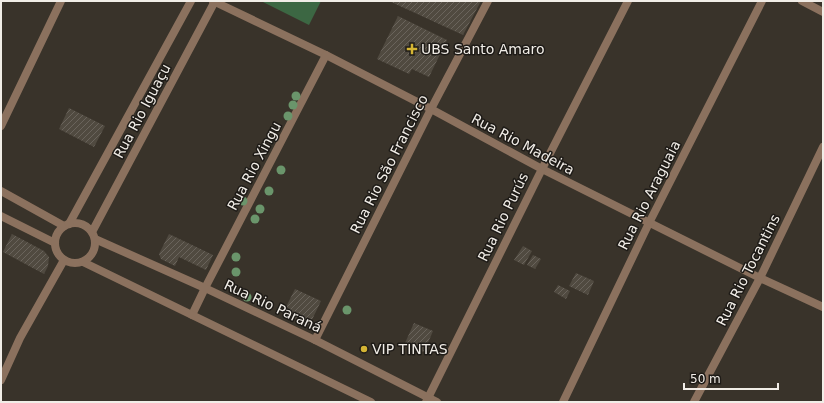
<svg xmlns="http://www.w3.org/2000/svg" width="824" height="403" font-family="'DejaVu Sans',sans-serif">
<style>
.grass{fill:#3c6743}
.building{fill:url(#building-hatch)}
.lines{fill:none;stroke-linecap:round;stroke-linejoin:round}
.minor{stroke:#8b715e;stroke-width:8}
.tertiary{stroke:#8b715e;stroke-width:8}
.tree{fill:#6a956b}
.poi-dot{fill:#d5b534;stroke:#1e1b17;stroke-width:1.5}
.labels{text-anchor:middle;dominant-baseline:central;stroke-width:3;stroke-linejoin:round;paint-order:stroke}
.poi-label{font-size:14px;fill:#f1ede7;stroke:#1e1b17;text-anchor:start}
.street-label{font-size:14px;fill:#f1ede7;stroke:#1e1b17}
</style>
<defs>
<pattern id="building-hatch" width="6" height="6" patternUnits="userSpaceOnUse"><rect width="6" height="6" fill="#504a40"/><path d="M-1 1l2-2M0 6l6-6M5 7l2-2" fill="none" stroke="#6a645c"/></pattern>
</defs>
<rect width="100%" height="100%" fill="#39332a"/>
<!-- grass -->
<path class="grass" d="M261 1H321L309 25Z"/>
<!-- building -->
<g class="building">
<path d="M389 1H481L463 35Z"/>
<path d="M398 16 447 40 429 77 412 69 409 74 377 59Z"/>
<path d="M69 108 105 126 94 147 59 129Z"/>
<path d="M12 234 44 251 49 257 48 266 44 274 3 252Z"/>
<path d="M169 234 213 255 206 270 179 257 175 266 161 259 159 254Z"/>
<path d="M523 246 532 251 524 265 514 260Z"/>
<path d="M533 255 541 259 535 269 527 265Z"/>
<path d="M576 273 594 281 588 295 569 286Z"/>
<path d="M558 285 570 291 566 299 554 292Z"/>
<path d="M295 289 321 301 309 326 283 313Z"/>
<path d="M414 323 433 331 424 352 405 343Z"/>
</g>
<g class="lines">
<!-- minor -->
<g class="minor">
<path d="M213 1 326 55 431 109 542 169 760 278 823 307"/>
<path d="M1 126 61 1"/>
<path d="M192 315 205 288 326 55"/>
<path d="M315 340 431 109 488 1"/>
<path d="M426 402 542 169 628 1"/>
<path d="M563 402 649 223 762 1"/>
<path d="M694 402 760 278 823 147"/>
</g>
<!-- tertiary -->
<g class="tertiary">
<path d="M802 1 823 12"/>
<path d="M1 191 64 226"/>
<path d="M1 216 55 243"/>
<circle cx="75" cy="243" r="20"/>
<path d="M69 224 191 1"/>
<path d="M92 232 215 1"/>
<path d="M95 239 205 288 315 340 437 402"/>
<path d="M83 262 371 402"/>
<path d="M1 380 20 338 64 260"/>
</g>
</g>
<!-- trees -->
<g class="tree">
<circle cx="296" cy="96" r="4.5"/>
<circle cx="293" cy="105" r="4.5"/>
<circle cx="288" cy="116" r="4.5"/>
<circle cx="281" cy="170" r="4.5"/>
<circle cx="269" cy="191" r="4.5"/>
<circle cx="243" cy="201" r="4.5"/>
<circle cx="260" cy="209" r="4.5"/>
<circle cx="255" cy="219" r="4.5"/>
<circle cx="236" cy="257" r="4.5"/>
<circle cx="236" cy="272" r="4.5"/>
<circle cx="247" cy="297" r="4.5"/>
<circle cx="347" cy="310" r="4.5"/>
</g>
<!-- markers -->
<g class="poi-dot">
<path d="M410 43h4v4h4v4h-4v4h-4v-4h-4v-4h4z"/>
<circle cx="364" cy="349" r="4"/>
</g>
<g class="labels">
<!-- poi labels -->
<g class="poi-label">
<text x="421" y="49">UBS Santo Amaro</text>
<text x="372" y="349">VIP TINTAS</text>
</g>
<!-- street labels -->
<g class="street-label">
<text transform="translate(142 111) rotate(-62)">Rua Rio Iguaçu</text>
<text transform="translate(523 144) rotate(28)">Rua Rio Madeira</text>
<text transform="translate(389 164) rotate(-63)">Rua Rio São Francisco</text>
<text transform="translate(254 166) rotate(-62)">Rua Rio Xingu</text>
<text transform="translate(649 195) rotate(-63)">Rua Rio Araguaia</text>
<text transform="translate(503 217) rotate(-64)">Rua Rio Purús</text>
<text transform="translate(748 270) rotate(-63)">Rua Rio Tocantins</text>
<text transform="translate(273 306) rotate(25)">Rua Rio Paraná</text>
</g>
</g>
<!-- border -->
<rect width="824" height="403" fill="none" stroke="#f1ede7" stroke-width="4"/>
<!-- scale -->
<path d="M684 383v6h94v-6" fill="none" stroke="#f1ede7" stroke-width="2"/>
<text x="690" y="383" font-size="12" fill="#f1ede7" stroke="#1e1b17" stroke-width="3" paint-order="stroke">50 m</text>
</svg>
